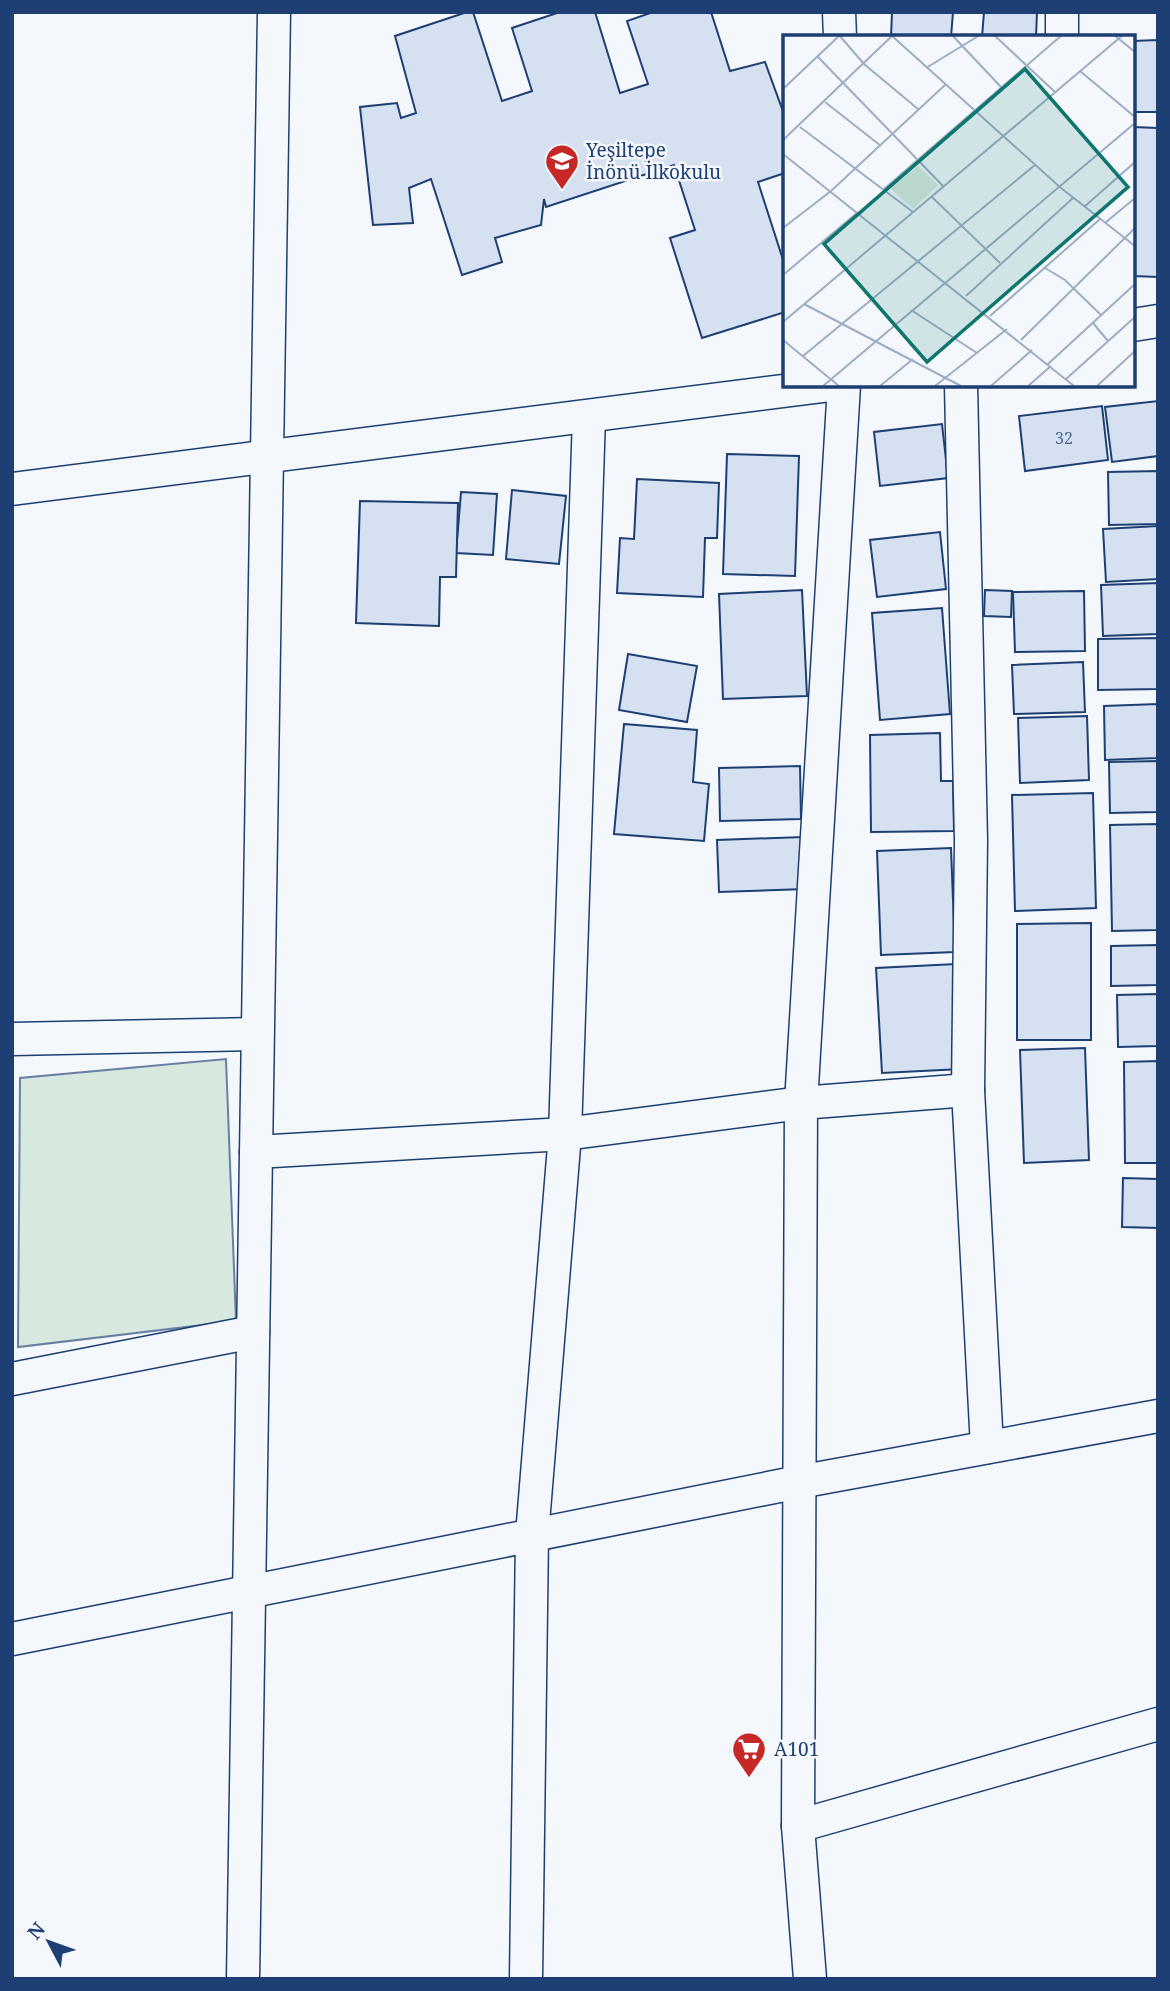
<svg xmlns="http://www.w3.org/2000/svg" width="1170" height="1991" font-family="'Noto Serif',serif">
<style>
.green{fill:#d7e8df;stroke:#687fa3;stroke-width:2}
.building{fill:#d5e0f0;stroke:#1d3f73;stroke-width:2}
.lines{fill:none;stroke-linecap:round;stroke-linejoin:round}
.minor-casing{stroke:#1d3f73;stroke-width:35}
.minor{stroke:#f4f7fb;stroke-width:32}
.labels{text-anchor:middle;dominant-baseline:central;stroke-width:5;stroke-linejoin:round;paint-order:stroke}
.number-label{font-size:16px;fill:#4b6792}
.poi-label{font-size:19px;fill:#1d3f73;stroke:#f4f7fb;text-anchor:start}
.inset-road{fill:none;stroke:#9eadc5;stroke-width:2}
.view{fill:#0f766e;fill-opacity:0.15;stroke:#0f766e;stroke-width:3.5}
.inset-edge{fill:none;stroke:#1d3f73;stroke-width:3.5}
</style>
<rect width="100%" height="100%" fill="#f4f7fb"/>
<!-- green -->
<path class="green" d="M226 1059 236 1321 18 1347 20 1078Z"/>
<!-- building -->
<g class="building">
<path d="M467 12H473L502 101 532 91 512 28 560 12H595L620 93 648 84 627 21 653 12H711L730 71 765 62 785 117V173L758 182 785 266V312L702 338 670 238 695 230 674 165 546 207 544 199 541 225 495 238 502 262 462 275 431 179 409 188 413 223 373 225 360 107 397 103 401 118 416 113 395 36Z"/>
<path d="M892 12H953L951 37H891Z"/>
<path d="M984 12H1037L1036 37H982Z"/>
<path d="M1158 40V112H1133V41Z"/>
<path d="M1133 127 1158 128V277L1133 276Z"/>
<path d="M1158 401V456L1112 462 1105 407Z"/>
<path d="M1102 406 1108 460 1025 471 1019 416Z"/>
<path d="M942 424 948 478 880 486 874 432Z"/>
<path d="M727 454 799 456 795 576 723 574Z"/>
<path d="M1158 471V524L1109 525 1108 472Z"/>
<path d="M637 479 719 483 717 538H705L703 597 617 593 620 538 634 539Z"/>
<path d="M512 490 566 496 559 564 506 559Z"/>
<path d="M461 492 497 494 493 555 456 553Z"/>
<path d="M360 501 458 503 456 577H440L439 626 356 623Z"/>
<path d="M1158 526V579L1106 582 1103 529Z"/>
<path d="M940 532 946 589 877 597 870 540Z"/>
<path d="M1158 583V634L1103 636 1101 585Z"/>
<path d="M802 590 807 696 723 699 719 594Z"/>
<path d="M985 590 1012 591 1011 617 984 616Z"/>
<path d="M1084 591 1085 651 1015 652 1013 592Z"/>
<path d="M942 608 950 714 880 720 872 613Z"/>
<path d="M1158 638V689L1098 690V639Z"/>
<path d="M628 654 697 666 687 722 619 710Z"/>
<path d="M1083 662 1085 712 1014 714 1012 665Z"/>
<path d="M1158 704V758L1105 760 1104 706Z"/>
<path d="M1087 716 1089 780 1020 783 1018 718Z"/>
<path d="M624 724 697 730 693 782 709 784 704 841 614 834Z"/>
<path d="M940 733 941 781H953L954 831 871 832 870 735Z"/>
<path d="M1158 761V812L1110 813 1109 762Z"/>
<path d="M800 766 801 819 720 821 719 768Z"/>
<path d="M1093 793 1096 908 1015 911 1012 795Z"/>
<path d="M1158 824V930L1112 931 1110 825Z"/>
<path d="M803 837 805 889 719 892 717 840Z"/>
<path d="M951 848 955 952 881 955 877 851Z"/>
<path d="M1091 923V1040H1017V924Z"/>
<path d="M1158 945V985L1111 986V946Z"/>
<path d="M956 964 961 1069 882 1073 876 968Z"/>
<path d="M1158 994V1046L1118 1047 1117 995Z"/>
<path d="M1085 1048 1089 1160 1024 1163 1020 1050Z"/>
<path d="M1158 1061V1163H1125L1124 1062Z"/>
<path d="M1123 1178 1158 1179V1228L1122 1227Z"/>
</g>
<g class="lines">
<!-- minor casing -->
<g class="minor-casing">
<g id="minor">
<path d="M839 12 840 37"/>
<path d="M1062 12V37"/>
<path d="M1133 325 1158 321"/>
<path d="M961 385 971 840 968 1090 987 1447"/>
<path d="M12 489C285 452 558 421 831 385"/>
<path d="M12 1039 257 1034"/>
<path d="M256 1152 565 1134 801 1103 968 1090"/>
<path d="M12 1379 253 1332"/>
<path d="M12 1639 799 1482 1158 1416"/>
<path d="M798 1826 1158 1724"/>
<path d="M243 1979 274 12"/>
<path d="M526 1979 532 1535 565 1134 589 417"/>
<path d="M810 1979 798 1826 801 1103 844 385"/>
</g>
</g>
<!-- minor -->
<use href="#minor" class="minor"/>
</g>
<!-- icons -->
<defs>
<g id="school-pin" transform="scale(1.75)"><path d="M0 17L-7.5 6A9.5 9.5 0 1 1 7.5 6Z" fill="#c62828" stroke="#f4f7fb"/><path d="M0-5L7-2L0 1L-7-2ZM-4 1L0 2.5L4 1V4Q0 6-4 4Z" fill="#fff"/></g>
<g id="supermarket-pin" transform="scale(1.75)"><path d="M0 17L-7.5 6A9.5 9.5 0 1 1 7.5 6Z" fill="#c62828" stroke="#f4f7fb"/><path d="M-6-5.5h2.5l.6 2H6L4.5 2H-2.5L-4.4-4H-6ZM-1.5 3.2a1.3 1.3 0 1 0 .1 0ZM3 3.2a1.3 1.3 0 1 0 .1 0Z" fill="#fff"/></g>
</defs>
<g fill-rule="evenodd">
<use href="#school-pin" x="562" y="161"/>
<use href="#supermarket-pin" x="749" y="1749"/>
</g>
<g class="labels">
<!-- number labels -->
<g class="number-label">
<text x="1064" y="438">32</text>
</g>
<!-- poi labels -->
<g class="poi-label">
<text x="586" y="150">Yeşiltepe<tspan x="586" dy="22">İnönü İlkokulu</tspan></text>
<text x="774" y="1749">A101</text>
</g>
</g>
<!-- overview -->
<g transform="translate(783 35)">
<rect width="352" height="352" fill="#f4f7fb"/>
<path d="M135 131 155 150 130 174 108 154Z" fill="#d7e8df"/>
<path class="inset-road" d="M56 0 81 29 135 74M108 0 278 153 352 211M169 0 218 52M211 0 272 57M331 0 352 17M35 22 160 151M143 33 197 0M297 36 352 82M0 54 56 1M42 67 98 111M17 92 130 177M0 105 110 0M0 119 291 351M101 154 279 0M148 161 217 228M301 172 352 127M322 188 352 163M0 193 48 156 162 50M262 233 282 245 318 280M0 240 75 177M183 261 290 163M21 269 178 351M128 275 194 318M207 281 317 184M0 287 340 0M310 288 325 306M0 305 56 351M238 305 352 193M20 321 252 130M265 329 352 249M283 344 352 282M40 351 352 88M97 351 130 324M152 351 224 294M208 351 249 315M245 351 268 331M314 351 352 316"/>
<path class="view" d="M242 34 345 152 144 327 41 209Z"/>
<rect width="352" height="352" class="inset-edge"/>
</g>
<!-- border -->
<rect width="1170" height="1991" fill="none" stroke="#1d3f73" stroke-width="28"/>
<!-- north arrow -->
<g transform="translate(49 1942) rotate(311)" stroke="#f4f7fb" stroke-width="5" paint-order="stroke">
<path d="M0-5L12 26L0 18L-12 26Z" fill="#1d3f73"/>
<text y="-10" font-size="19" font-weight="bold" text-anchor="middle" fill="#1d3f73">N</text>
</g>
</svg>
